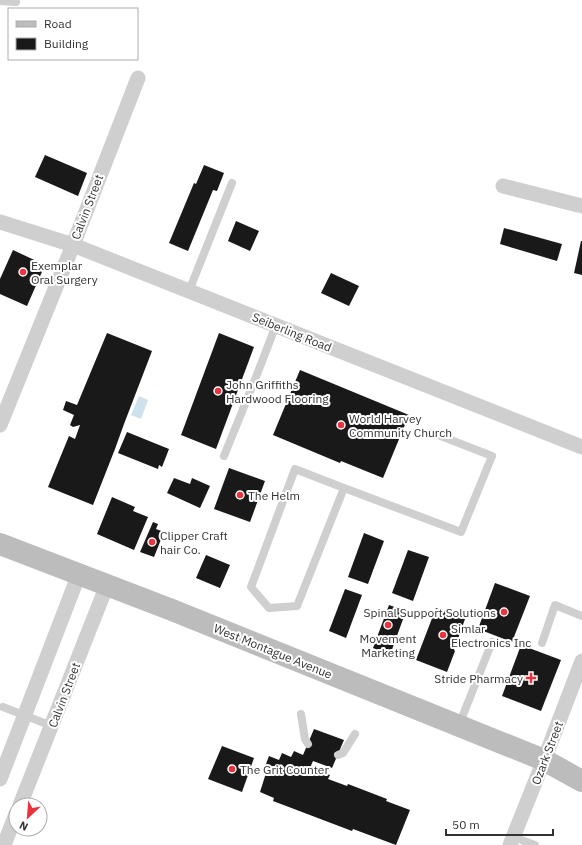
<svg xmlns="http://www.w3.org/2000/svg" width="582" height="845" font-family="'IBM Plex Sans',sans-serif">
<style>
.water{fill:#cde1ee}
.building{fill:#191919}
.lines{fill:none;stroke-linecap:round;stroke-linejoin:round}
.service{stroke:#cfcfcf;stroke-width:8}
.minor{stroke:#cfcfcf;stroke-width:15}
.secondary{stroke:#bcbcbc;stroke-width:22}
.poi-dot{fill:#ea333e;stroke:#fff;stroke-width:1.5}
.labels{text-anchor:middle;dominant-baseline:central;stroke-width:4;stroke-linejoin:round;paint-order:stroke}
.street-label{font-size:12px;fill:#323232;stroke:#fff}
.poi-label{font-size:12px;fill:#323232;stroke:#fff;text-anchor:start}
</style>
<rect width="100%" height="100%" fill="#fff"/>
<!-- water -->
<path class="water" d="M139 396 148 400 141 419 131 415Z"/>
<!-- building -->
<g class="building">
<path d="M45 155 87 173 78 196 35 177Z"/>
<path d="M204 165 224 173 217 191 213 190 188 251 169 243 194 183 196 184Z"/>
<path d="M236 221 259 231 250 251 228 241Z"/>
<path d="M504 228 562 244 557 261 500 244Z"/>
<path d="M581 241H582V275L574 273Z"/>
<path d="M13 250 45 265 27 306 0 294V279Z"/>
<path d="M331 273 359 286 349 306 321 293Z"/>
<path d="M107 333 152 351 124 424 115 449 93 505 48 487 69 436 75 439 80 425 73 427 70 425 74 415 63 410 66 401 77 405Z"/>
<path d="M219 333 254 347 216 449 181 435Z"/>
<path d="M300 370 409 415 383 478 341 461 340 463 273 435Z"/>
<path d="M127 432 169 449 162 467 159 465 158 469 118 453Z"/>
<path d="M229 468 265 481 250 522 214 509Z"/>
<path d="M174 478 190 484 192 478 210 486 200 508 167 493Z"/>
<path d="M112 497 135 507 133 511 148 517 134 550 97 534Z"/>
<path d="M153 522 158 524 156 529 164 532 154 557 140 552Z"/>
<path d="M364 533 384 541 368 584 348 577Z"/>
<path d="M408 550 429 557 413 601 392 593Z"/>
<path d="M206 555 230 565 220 588 196 578Z"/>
<path d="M495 583 530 596 512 642 478 629Z"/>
<path d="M345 589 362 595 346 638 329 631Z"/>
<path d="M389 605 406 611 390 655 373 648Z"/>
<path d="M436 608 465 619 454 650 455 651 447 672 416 660Z"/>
<path d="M521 645 561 660 541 711 502 696Z"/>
<path d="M314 729 344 740 332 768 313 761 310 768 330 775 328 779 347 786 348 784 387 799 386 801 410 810 396 845 353 829 352 831 273 801 274 798 260 792 266 773 263 772 269 756 279 760 282 753 291 757 294 751 303 755Z"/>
<path d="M222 746 254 758 242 792 208 779Z"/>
</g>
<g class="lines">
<!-- service -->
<g class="service">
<path d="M0 1 16 2"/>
<path d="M189 291 232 183"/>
<path d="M224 456 256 377 276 325"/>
<path d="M344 488 295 469 251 587 269 608 297 606 344 488 461 532 492 456 433 433"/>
<path d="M542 643 555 605 582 616"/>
<path d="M3 707 52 726"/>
<path d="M301 714 305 739 308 744"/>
<path d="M459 725 492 642"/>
<path d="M338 755 343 753 355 734"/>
<path d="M513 837 535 845"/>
</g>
<!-- minor -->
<g class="minor">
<path d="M503 186 582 206"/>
<path d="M0 222 73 245 582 447"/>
<path d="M0 425 73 245 138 78"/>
<path d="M0 779 79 574"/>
<path d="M20 805 107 585"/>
<path d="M4 845 16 814"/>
<path d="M510 845 544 760 582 661"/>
</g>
<!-- secondary -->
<path class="secondary" d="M0 544 172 610 544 760 582 781"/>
</g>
<!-- markers -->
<g class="poi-dot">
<circle cx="23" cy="272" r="4"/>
<circle cx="218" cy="391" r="4"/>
<circle cx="341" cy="425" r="4"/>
<circle cx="240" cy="495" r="4"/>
<circle cx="152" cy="542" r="4"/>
<circle cx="504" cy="612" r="4"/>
<circle cx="388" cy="625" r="4"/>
<circle cx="443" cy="635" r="4"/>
<path d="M529 672h4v4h4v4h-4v4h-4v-4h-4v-4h4z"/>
<circle cx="232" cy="769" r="4"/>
</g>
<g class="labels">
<!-- street labels -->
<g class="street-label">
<text transform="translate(87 207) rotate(-69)">Calvin Street</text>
<text transform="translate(292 332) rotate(22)">Seiberling Road</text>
<text transform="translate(273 651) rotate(22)">West Montague Avenue</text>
<text transform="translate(64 695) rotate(-69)">Calvin Street</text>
<text transform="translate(547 753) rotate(-69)">Ozark Street</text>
</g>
<!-- poi labels -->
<g class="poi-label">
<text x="31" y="265">Exemplar<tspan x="31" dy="14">Oral Surgery</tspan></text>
<text x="226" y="384">John Griffiths<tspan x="226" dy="14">Hardwood Flooring</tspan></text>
<text x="349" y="418">World Harvey<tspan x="349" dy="14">Community Church</tspan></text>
<text x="248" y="495">The Helm</text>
<text x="160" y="535">Clipper Craft<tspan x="160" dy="14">hair Co.</tspan></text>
<text x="496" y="612" text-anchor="end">Spinal Support Solutions</text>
<text x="451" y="628">Simlar<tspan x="451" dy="14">Electronics Inc</tspan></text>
<text x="388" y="638" text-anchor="middle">Movement<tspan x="388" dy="14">Marketing</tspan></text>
<text x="523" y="678" text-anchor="end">Stride Pharmacy</text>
<text x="240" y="769">The Grit Counter</text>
</g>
</g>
<!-- legend -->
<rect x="8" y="8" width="130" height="52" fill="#ffffff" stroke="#adadad"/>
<rect x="16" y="21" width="20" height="6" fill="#bcbcbc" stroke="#adadad"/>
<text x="44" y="28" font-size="12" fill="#323232">Road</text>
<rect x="16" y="38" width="20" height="12" fill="#191919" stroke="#adadad"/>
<text x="44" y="48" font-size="12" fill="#323232">Building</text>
<!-- north arrow -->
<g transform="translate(28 817) rotate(206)"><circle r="19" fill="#ffffff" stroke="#adadad"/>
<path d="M0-3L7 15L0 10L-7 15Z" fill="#ea333e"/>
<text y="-6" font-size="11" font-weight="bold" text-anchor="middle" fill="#323232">N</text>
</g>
<!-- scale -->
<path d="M446 829v6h107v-6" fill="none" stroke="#323232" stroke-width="2"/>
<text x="452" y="829" font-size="12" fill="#323232" stroke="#ffffff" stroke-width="3" paint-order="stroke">50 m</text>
</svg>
